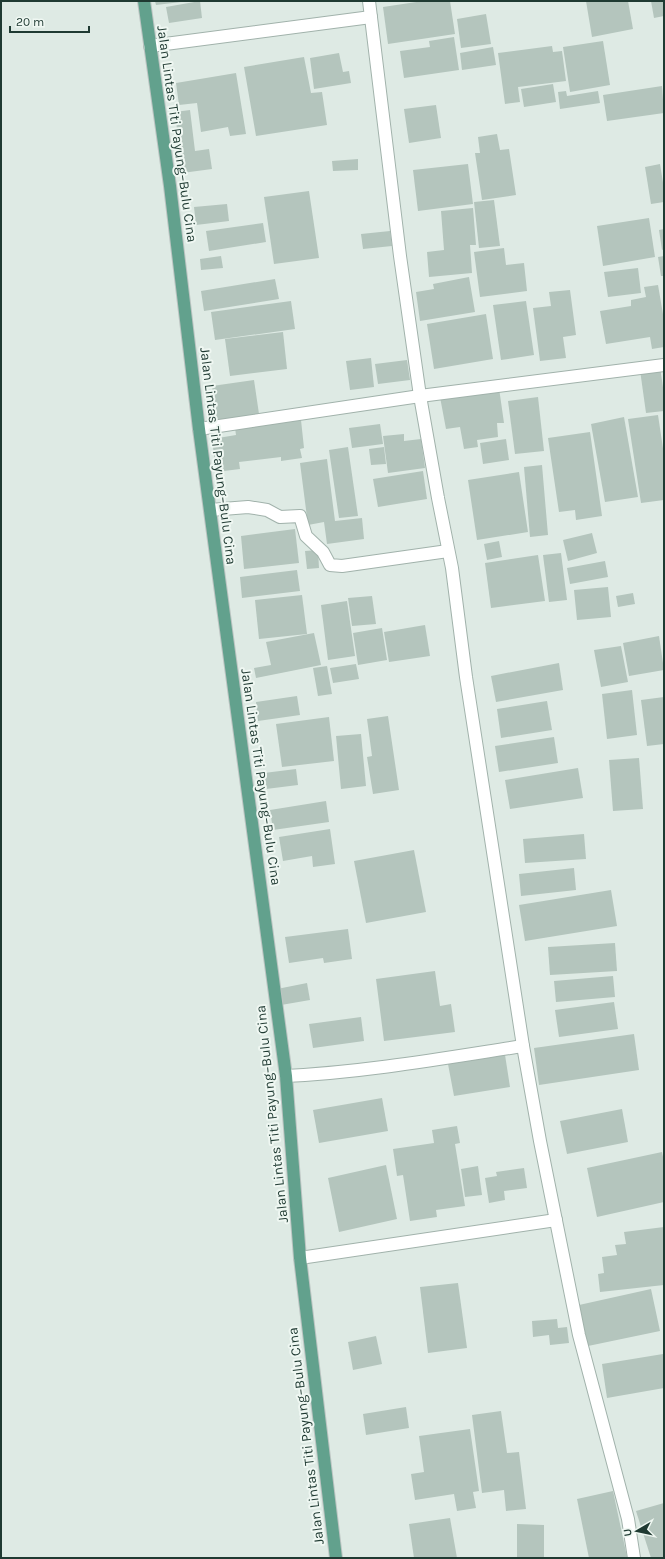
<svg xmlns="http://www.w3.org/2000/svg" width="665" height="1559" font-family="Karla,sans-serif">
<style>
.building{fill:#b4c5bd}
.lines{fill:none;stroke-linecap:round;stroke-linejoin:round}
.minor-casing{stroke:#a1b2ab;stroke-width:14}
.major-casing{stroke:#bcc4c2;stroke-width:14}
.minor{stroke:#fff;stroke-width:12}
.major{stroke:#62a18d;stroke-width:12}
.labels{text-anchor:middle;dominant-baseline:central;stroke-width:4;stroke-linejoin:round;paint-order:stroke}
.street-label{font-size:14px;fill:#1f3a32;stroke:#eff7f2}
</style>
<rect width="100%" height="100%" fill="#deeae4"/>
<!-- building -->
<g class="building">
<path d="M155 1H181V2L156 5Z"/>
<path d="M200 1 202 18 169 23 166 7Z"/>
<path d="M423 1H450L455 34 388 44 383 7Z"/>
<path d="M586 1H628L633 29 592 37Z"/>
<path d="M651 1H664V16L654 18Z"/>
<path d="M486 14 491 44 461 48 457 19Z"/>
<path d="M454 37 459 70 404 78 400 51 430 47 429 41Z"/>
<path d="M603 41 610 85 570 92 563 47Z"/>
<path d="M552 46 553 52 562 51 566 81 518 87 520 102 505 104 498 53Z"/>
<path d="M493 47 496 65 462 70 460 53Z"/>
<path d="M339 53 343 72 349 71 351 83 314 89 310 58Z"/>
<path d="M304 57 311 93 322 92 327 125 256 136 244 67Z"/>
<path d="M236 73 246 134 230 136 228 127 201 132 197 103 179 105 176 83Z"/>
<path d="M553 84 556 102 524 107 521 89Z"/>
<path d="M662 86 664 113 607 121 603 95Z"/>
<path d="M566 91 567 96 598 91 600 103 560 109 558 92Z"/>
<path d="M436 105 441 138 409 143 404 109Z"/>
<path d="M190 110 195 151 209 149 212 169 182 173 175 112Z"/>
<path d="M497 134 500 150 509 149 516 195 482 200 475 153H480L478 137Z"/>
<path d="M358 159V170L333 171 332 161Z"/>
<path d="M468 164 473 204 418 211 413 170Z"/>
<path d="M660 164 664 189V202L651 204 645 167Z"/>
<path d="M309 191 319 258 274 264 264 197Z"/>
<path d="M494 200 500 246 479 248 474 202Z"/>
<path d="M227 204 229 221 196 225 194 207Z"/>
<path d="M473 208 476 245H470L472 273 429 277 427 252 444 250 441 211Z"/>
<path d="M649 218 655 257 603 266 597 226Z"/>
<path d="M263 223 266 242 209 251 206 231Z"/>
<path d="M664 229V249L662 250 659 230Z"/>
<path d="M390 231 392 246 363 249 361 234Z"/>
<path d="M504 248 506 265 524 263 527 291 480 297 474 252Z"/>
<path d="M221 256 223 268 201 270 200 259Z"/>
<path d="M664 256V276H661L658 257Z"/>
<path d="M638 268 641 293 608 297 604 272Z"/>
<path d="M469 277 475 312 420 321 416 292 434 289 433 284Z"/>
<path d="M275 279 279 299 204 311 201 291Z"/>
<path d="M658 285 664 320V347L652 349 650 337 606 344 600 311 631 306V300L646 297 644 287Z"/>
<path d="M570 290 576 335 563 337 566 358 540 361 533 308 551 306 549 292Z"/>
<path d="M291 301 295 329 215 340 211 312Z"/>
<path d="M526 301 534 355 501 360 493 305Z"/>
<path d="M486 314 493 359 434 369 427 324Z"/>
<path d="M283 332 287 369 230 376 225 339Z"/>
<path d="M371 358 374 387 350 390 346 361Z"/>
<path d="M407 360 410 380 378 384 375 364Z"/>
<path d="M660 367 664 394V411L646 413 640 370Z"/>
<path d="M254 380 259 414 217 420 212 386Z"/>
<path d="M499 388 504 423H497L498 437 477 440 478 447 464 449 460 427 446 429 440 397Z"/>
<path d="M538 397 544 451 515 454 508 401Z"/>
<path d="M658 415 664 455V500L641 503 628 419Z"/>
<path d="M624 417 638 497 605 502 591 424Z"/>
<path d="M301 420 304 448 300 449 302 458 281 461V457L239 462 240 469 216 472 212 439 236 435 235 428Z"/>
<path d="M380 424 383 444 352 448 349 428Z"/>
<path d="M590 432 602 516 576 520 575 510 559 512 548 438Z"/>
<path d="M404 434V441L421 439 425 468 388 473 383 436Z"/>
<path d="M506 439 509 460 483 464 480 443Z"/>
<path d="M348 447 358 516 339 518 329 450Z"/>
<path d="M384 447 386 464 371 465 369 449Z"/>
<path d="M327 459 335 521 362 518 364 539 327 544 324 522 308 525 300 463Z"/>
<path d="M542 465 548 535 530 537 524 467Z"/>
<path d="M423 471 427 499 378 507 373 479Z"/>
<path d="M519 472 528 532 477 540 468 480Z"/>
<path d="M295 529 299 563 244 569 241 536Z"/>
<path d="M592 533 597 553 568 561 563 540Z"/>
<path d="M499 541 502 557 487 560 484 544Z"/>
<path d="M318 550 319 568 307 569 305 551Z"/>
<path d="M561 553 567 600 549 602 543 555Z"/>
<path d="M538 555 545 601 491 608 485 563Z"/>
<path d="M605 561 608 577 570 584 567 568Z"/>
<path d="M297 570 300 591 242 598 240 577Z"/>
<path d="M608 587 611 617 577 620 574 590Z"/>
<path d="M633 593 635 604 618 607 616 596Z"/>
<path d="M302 595 307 634 259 639 255 600Z"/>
<path d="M372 596 376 624 352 626 348 598Z"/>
<path d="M347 601 355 656 328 660 321 605Z"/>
<path d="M425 625 430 656 389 662 384 632Z"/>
<path d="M382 628 387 660 358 665 353 633Z"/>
<path d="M314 633 321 665 256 678 254 668 271 665 266 642Z"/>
<path d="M659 636 664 670 629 676 623 643Z"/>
<path d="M621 646 628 682 601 687 594 650Z"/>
<path d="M559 663 563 690 496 702 491 676Z"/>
<path d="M356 664 359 679 333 683 330 668Z"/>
<path d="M327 666 332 694 318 696 313 668Z"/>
<path d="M632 690 637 735 607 739 602 694Z"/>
<path d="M297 696 300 715 258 721 256 702Z"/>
<path d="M664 697V744L647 746 641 700Z"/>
<path d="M547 701 552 730 501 738 497 709Z"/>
<path d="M388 716 399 790 373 794 367 757 372 756 367 719Z"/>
<path d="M329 717 334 761 282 767 276 724Z"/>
<path d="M361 734 366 786 341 789 336 736Z"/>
<path d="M554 737 558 763 499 772 495 746Z"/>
<path d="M639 758 643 809 613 811 609 760Z"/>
<path d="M578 768 583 798 510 809 505 780Z"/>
<path d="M296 769 298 785 266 789 264 773Z"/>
<path d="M326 801 329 822 273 830 270 810Z"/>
<path d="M330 829 335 864 313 867 312 856 283 861 279 837Z"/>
<path d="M584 834 586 859 525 863 523 839Z"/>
<path d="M414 850 426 912 366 923 354 861Z"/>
<path d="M574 868 576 890 521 896 519 874Z"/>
<path d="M611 890 617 926 525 941 519 905Z"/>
<path d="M348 929 352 959 324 963 323 958 289 963 285 937Z"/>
<path d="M615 943 617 971 550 975 548 947Z"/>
<path d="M435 971 440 1006 451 1004 455 1032 384 1041 376 979Z"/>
<path d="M613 976 615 997 556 1002 554 981Z"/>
<path d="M307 983 310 1000 281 1005 277 989Z"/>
<path d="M614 1002 618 1029 559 1037 555 1010Z"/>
<path d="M361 1017 364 1041 313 1048 309 1024Z"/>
<path d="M634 1034 639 1070 539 1085 534 1048Z"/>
<path d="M505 1055 510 1087 454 1096 448 1064Z"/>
<path d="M382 1098 388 1131 319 1143 313 1110Z"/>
<path d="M622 1109 628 1142 567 1154 560 1121Z"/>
<path d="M457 1126 460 1143 455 1144 465 1206 436 1210 437 1217 410 1221 403 1175 397 1176 393 1149 434 1143 432 1130Z"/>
<path d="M662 1152 664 1162V1202L597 1217 587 1168Z"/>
<path d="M386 1165 397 1219 339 1232 328 1178Z"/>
<path d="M478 1166 482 1195 465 1197 461 1169Z"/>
<path d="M524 1168 527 1188 504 1191 505 1200 489 1203 485 1178 497 1176 496 1172Z"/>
<path d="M664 1227V1285L600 1292 598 1274 604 1273 602 1257 617 1255 615 1245 626 1244 624 1232Z"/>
<path d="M458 1283 467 1348 428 1353 420 1287Z"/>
<path d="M651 1289 660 1331 588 1346 579 1305Z"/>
<path d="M557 1319 558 1328 567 1327 569 1343 550 1345 549 1335 533 1337 532 1321Z"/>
<path d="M376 1336 382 1364 353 1370 348 1342Z"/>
<path d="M663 1354 664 1388 607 1398 602 1364Z"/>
<path d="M406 1407 409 1428 366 1435 363 1414Z"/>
<path d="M501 1411 507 1453 519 1452 526 1509 506 1511 504 1490 482 1493 472 1415Z"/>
<path d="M470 1429 479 1491 473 1492 476 1508 457 1511 454 1494 415 1500 411 1474 424 1472 419 1436Z"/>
<path d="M613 1491 627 1557 589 1558 577 1499Z"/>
<path d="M664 1503V1558H651L636 1511Z"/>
<path d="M450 1518 457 1558H414L409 1524Z"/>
<path d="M517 1524 544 1525V1558H517Z"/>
</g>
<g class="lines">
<!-- minor casing -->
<g class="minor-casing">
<g id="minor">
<path d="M369 1 400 256 420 396 438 498 452 568 466 677 523 1046 540 1141 579 1335 628 1519 634 1558"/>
<path d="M150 46 371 17"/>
<path d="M199 429 420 396 664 365"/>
<path d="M210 510 248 507 267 510 280 517 300 516 306 536 323 552 330 565 342 566 448 551"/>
<path d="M286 1076C366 1072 445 1058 523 1046"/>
<path d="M300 1258 556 1220"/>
</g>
</g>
<!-- major casing -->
<g class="major-casing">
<path id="major" d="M144 1 170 186 199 429 286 1076 300 1258 336 1558"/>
</g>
<!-- minor -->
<use href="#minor" class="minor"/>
<!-- major -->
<use href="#major" class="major"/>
</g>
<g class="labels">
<!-- street labels -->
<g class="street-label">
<text transform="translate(177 134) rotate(82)">Jalan Lintas Titi Payung–Bulu Cina</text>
<text transform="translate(218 456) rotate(83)">Jalan Lintas Titi Payung–Bulu Cina</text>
<text transform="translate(261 777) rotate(82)">Jalan Lintas Titi Payung–Bulu Cina</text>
<text transform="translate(272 1114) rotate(-96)">Jalan Lintas Titi Payung–Bulu Cina</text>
<text transform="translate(306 1436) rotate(-97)">Jalan Lintas Titi Payung–Bulu Cina</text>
</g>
</g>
<!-- border -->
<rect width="665" height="1559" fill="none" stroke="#1f3a32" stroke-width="4"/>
<!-- north arrow -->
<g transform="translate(637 1531) rotate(261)" stroke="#eff7f2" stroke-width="3" paint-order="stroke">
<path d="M0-3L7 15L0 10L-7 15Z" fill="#1f3a32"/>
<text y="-6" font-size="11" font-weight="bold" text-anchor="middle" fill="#1f3a32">U</text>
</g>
<!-- scale -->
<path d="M10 26v6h79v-6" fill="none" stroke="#1f3a32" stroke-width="2"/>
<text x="16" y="26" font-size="12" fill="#1f3a32" stroke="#eff7f2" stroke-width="3" paint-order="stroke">20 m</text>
</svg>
